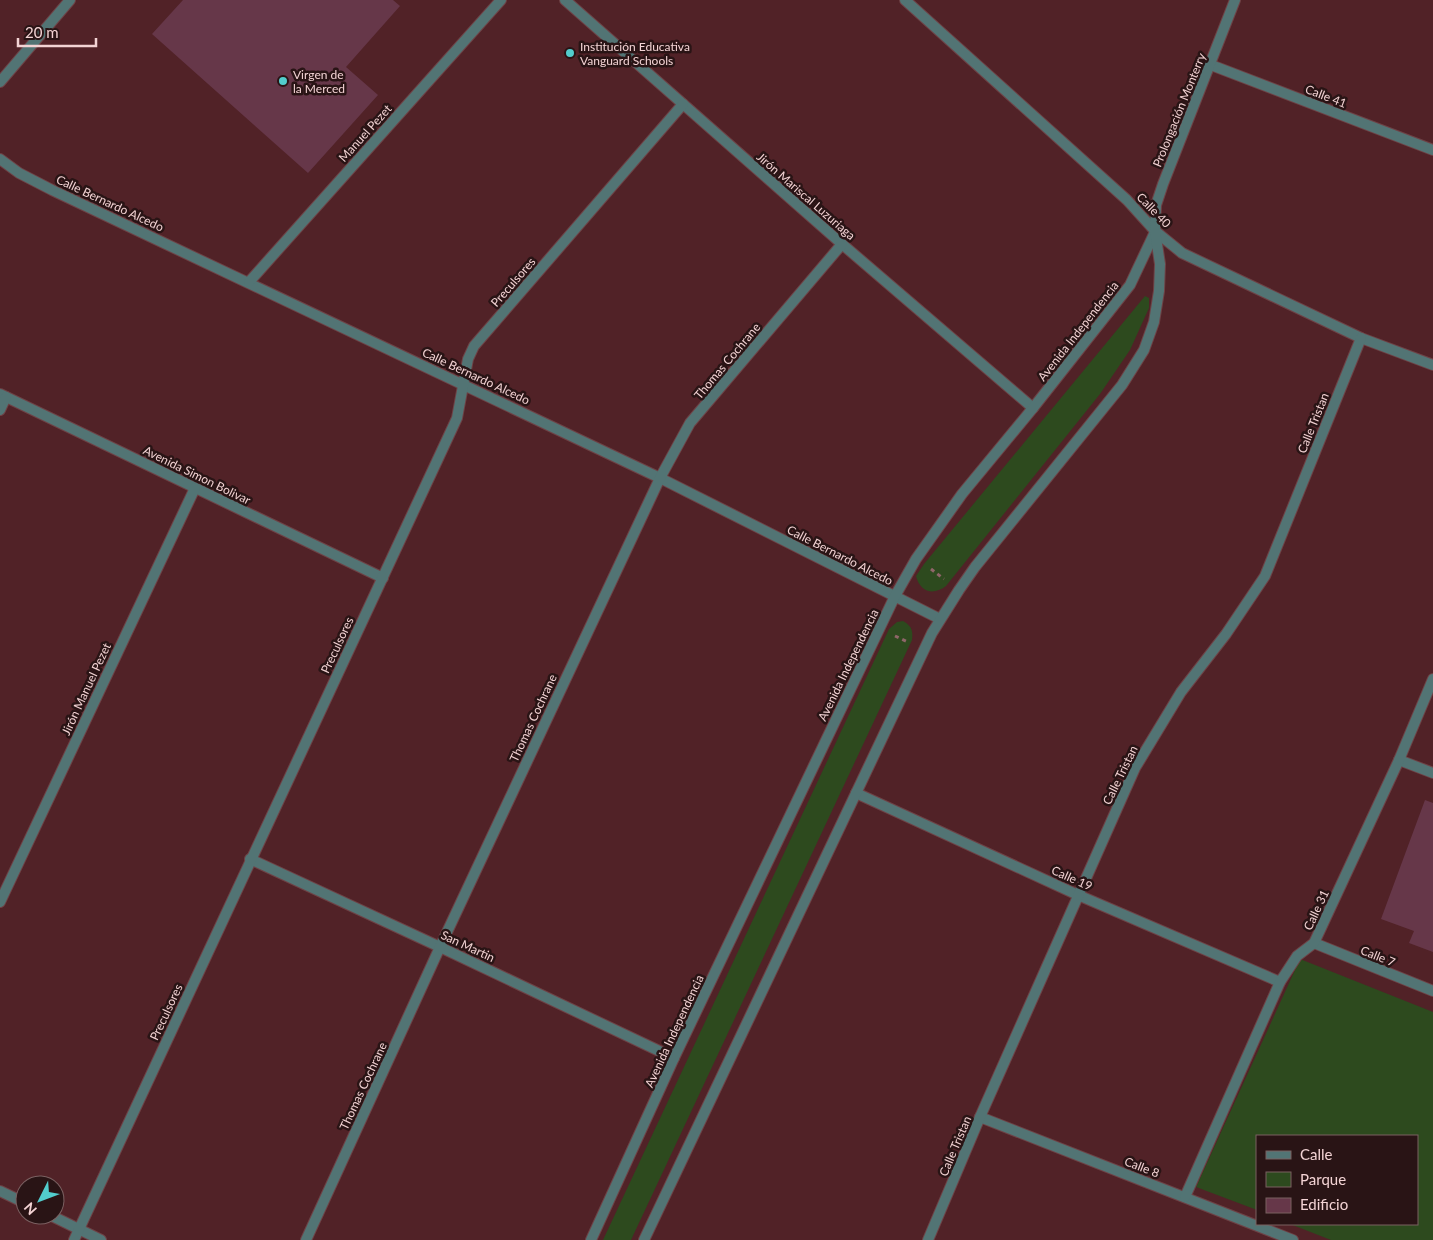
<svg xmlns="http://www.w3.org/2000/svg" width="1433" height="1240" font-family="Lato,sans-serif">
<style>
.green{fill:#2d4a1e}
.building{fill:#663749}
.lines{fill:none;stroke-linecap:round;stroke-linejoin:round}
.minor-casing{stroke:#6e4246;stroke-width:12}
.tertiary-casing{stroke:#6e4246;stroke-width:12}
.path{stroke:#8f6669;stroke-width:3;stroke-dasharray:4 4;stroke-linecap:butt}
.minor{stroke:#527474;stroke-width:10}
.tertiary{stroke:#527474;stroke-width:10}
.poi-dot{fill:#52cdcd;stroke:#291415;stroke-width:2}
.labels{text-anchor:middle;dominant-baseline:central;stroke-width:5;stroke-linejoin:round;paint-order:stroke}
.poi-label{font-size:12px;fill:#f3d3d4;stroke:#291415;text-anchor:start}
.street-label{font-size:12px;fill:#f3d3d4;stroke:#291415}
</style>
<rect width="100%" height="100%" fill="#512227"/>
<!-- green -->
<g class="green">
<path d="M1145 296 1149 298V308L1130 350 1100 394 946 586C933 596 920 592 916 576L924 564Z"/>
<path d="M903 621C912 626 913 631 912 640L631 1240H603L889 629 897 622Z"/>
<path d="M1300 959 1433 1012V1240H1331L1290 1224H1417V1136H1257V1210L1196 1187Z"/>
</g>
<!-- building -->
<g class="building">
<path d="M183 0H393L400 6 346 67 378 95 308 173 152 34Z"/>
<path d="M1425 800 1433 803V952L1409 943 1414 931 1381 919Z"/>
</g>
<g class="lines">
<!-- minor casing -->
<g class="minor-casing">
<g id="minor">
<path d="M565 0 842 244 1033 408"/>
<path d="M905 0 1127 200 1155 231 1182 253 1361 338 1433 365"/>
<path d="M1211 65 1433 150"/>
<path d="M0 82 70 0"/>
<path d="M0 159 19 173 52 190 660 478 940 619"/>
<path d="M249 282 501 0"/>
<path d="M0 394 383 578"/>
<path d="M0 410 6 397"/>
<path d="M1399 760 1433 773"/>
<path d="M856 793 1078 895 1280 982"/>
<path d="M250 859 440 947 674 1058"/>
<path d="M0 902 195 488"/>
<path d="M1314 943 1433 991"/>
<path d="M980 1117 1293 1240"/>
<path d="M0 1191 25 1203"/>
<path d="M1185 1197 1280 982 1297 956 1314 943 1399 760 1433 679"/>
<path d="M50 1215 101 1240"/>
<path d="M74 1240 457 418 468 359 474 346 683 104"/>
<path d="M306 1240 440 947 660 478 690 423 842 244"/>
<path d="M928 1240 980 1117 1135 768 1181 692 1226 634 1265 576 1361 338"/>
</g>
</g>
<!-- tertiary casing -->
<g class="tertiary-casing">
<g id="tertiary">
<path d="M591 1240 674 1058 895 596 916 559 962 494 1033 408 1130 285 1155 232"/>
<path d="M644 1240 932 633 959 590 975 567 1122 385 1144 350 1154 322 1159 291 1160 264 1155 231 1156 205 1163 184 1235 0"/>
</g>
</g>
<!-- path -->
<g class="path">
<path d="M931 569 944 579"/>
<path d="M895 636 908 642"/>
</g>
<!-- minor -->
<use href="#minor" class="minor"/>
<!-- tertiary -->
<use href="#tertiary" class="tertiary"/>
</g>
<!-- markers -->
<g class="poi-dot">
<circle cx="570" cy="53" r="5"/>
<circle cx="283" cy="81" r="5"/>
</g>
<g class="labels">
<!-- poi labels -->
<g class="poi-label">
<text x="580" y="46">Institución Educativa<tspan x="580" dy="14">Vanguard Schools</tspan></text>
<text x="293" y="74">Virgen de<tspan x="293" dy="14">la Merced</tspan></text>
</g>
<!-- street labels -->
<g class="street-label">
<text transform="translate(1326 96) rotate(21)">Calle 41</text>
<text transform="translate(1179 110) rotate(-68)">Prolongación Monterry</text>
<text transform="translate(365 133) rotate(-48)">Manuel Pezet</text>
<text transform="translate(806 196) rotate(41)">Jirón Mariscal Luzuriaga</text>
<text transform="translate(110 203) rotate(25)">Calle Bernardo Alcedo</text>
<text transform="translate(1154 210) rotate(46)">Calle 40</text>
<text transform="translate(513 282) rotate(-49)">Preculsores</text>
<text transform="translate(1078 331) rotate(-52)">Avenida Independencia</text>
<text transform="translate(727 361) rotate(-50)">Thomas Cochrane</text>
<text transform="translate(476 376) rotate(25)">Calle Bernardo Alcedo</text>
<text transform="translate(1313 423) rotate(-68)">Calle Tristan</text>
<text transform="translate(197 475) rotate(26)">Avenida Simon Bolivar</text>
<text transform="translate(840 555) rotate(27)">Calle Bernardo Alcedo</text>
<text transform="translate(337 645) rotate(-65)">Preculsores</text>
<text transform="translate(848 665) rotate(-64)">Avenida Independencia</text>
<text transform="translate(86 689) rotate(-65)">Jirón Manuel Pezet</text>
<text transform="translate(533 718) rotate(-65)">Thomas Cochrane</text>
<text transform="translate(1120 775) rotate(-64)">Calle Tristan</text>
<text transform="translate(1072 878) rotate(24)">Calle 19</text>
<text transform="translate(1316 910) rotate(-65)">Calle 31</text>
<text transform="translate(468 946) rotate(25)">San Martin</text>
<text transform="translate(1378 956) rotate(22)">Calle 7</text>
<text transform="translate(166 1012) rotate(-65)">Preculsores</text>
<text transform="translate(674 1031) rotate(-65)">Avenida Independencia</text>
<text transform="translate(363 1086) rotate(-65)">Thomas Cochrane</text>
<text transform="translate(955 1146) rotate(-67)">Calle Tristan</text>
<text transform="translate(1142 1167) rotate(21)">Calle 8</text>
</g>
</g>
<!-- legend -->
<rect x="1256" y="1135" width="162" height="90" fill="#291415" stroke="#7a6061"/>
<rect x="1266" y="1151" width="25" height="8" fill="#527474" stroke="#7a6061"/>
<text x="1300" y="1160" font-size="15" fill="#f3d3d4">Calle</text>
<rect x="1266" y="1172" width="25" height="15" fill="#2d4a1e" stroke="#7a6061"/>
<text x="1300" y="1185" font-size="15" fill="#f3d3d4">Parque</text>
<rect x="1266" y="1198" width="25" height="15" fill="#663749" stroke="#7a6061"/>
<text x="1300" y="1210" font-size="15" fill="#f3d3d4">Edificio</text>
<!-- north arrow -->
<g transform="translate(40 1200) rotate(228)"><circle r="24" fill="#291415" stroke="#7a6061"/>
<path d="M0-4L9 19L0 12L-9 19Z" fill="#52cdcd"/>
<text y="-8" font-size="14" font-weight="bold" text-anchor="middle" fill="#f3d3d4">N</text>
</g>
<!-- scale -->
<path d="M18 38v8h78v-8" fill="none" stroke="#f3d3d4" stroke-width="2.5"/>
<text x="25" y="38" font-size="15" fill="#f3d3d4" stroke="#291415" stroke-width="4" paint-order="stroke">20 m</text>
</svg>
